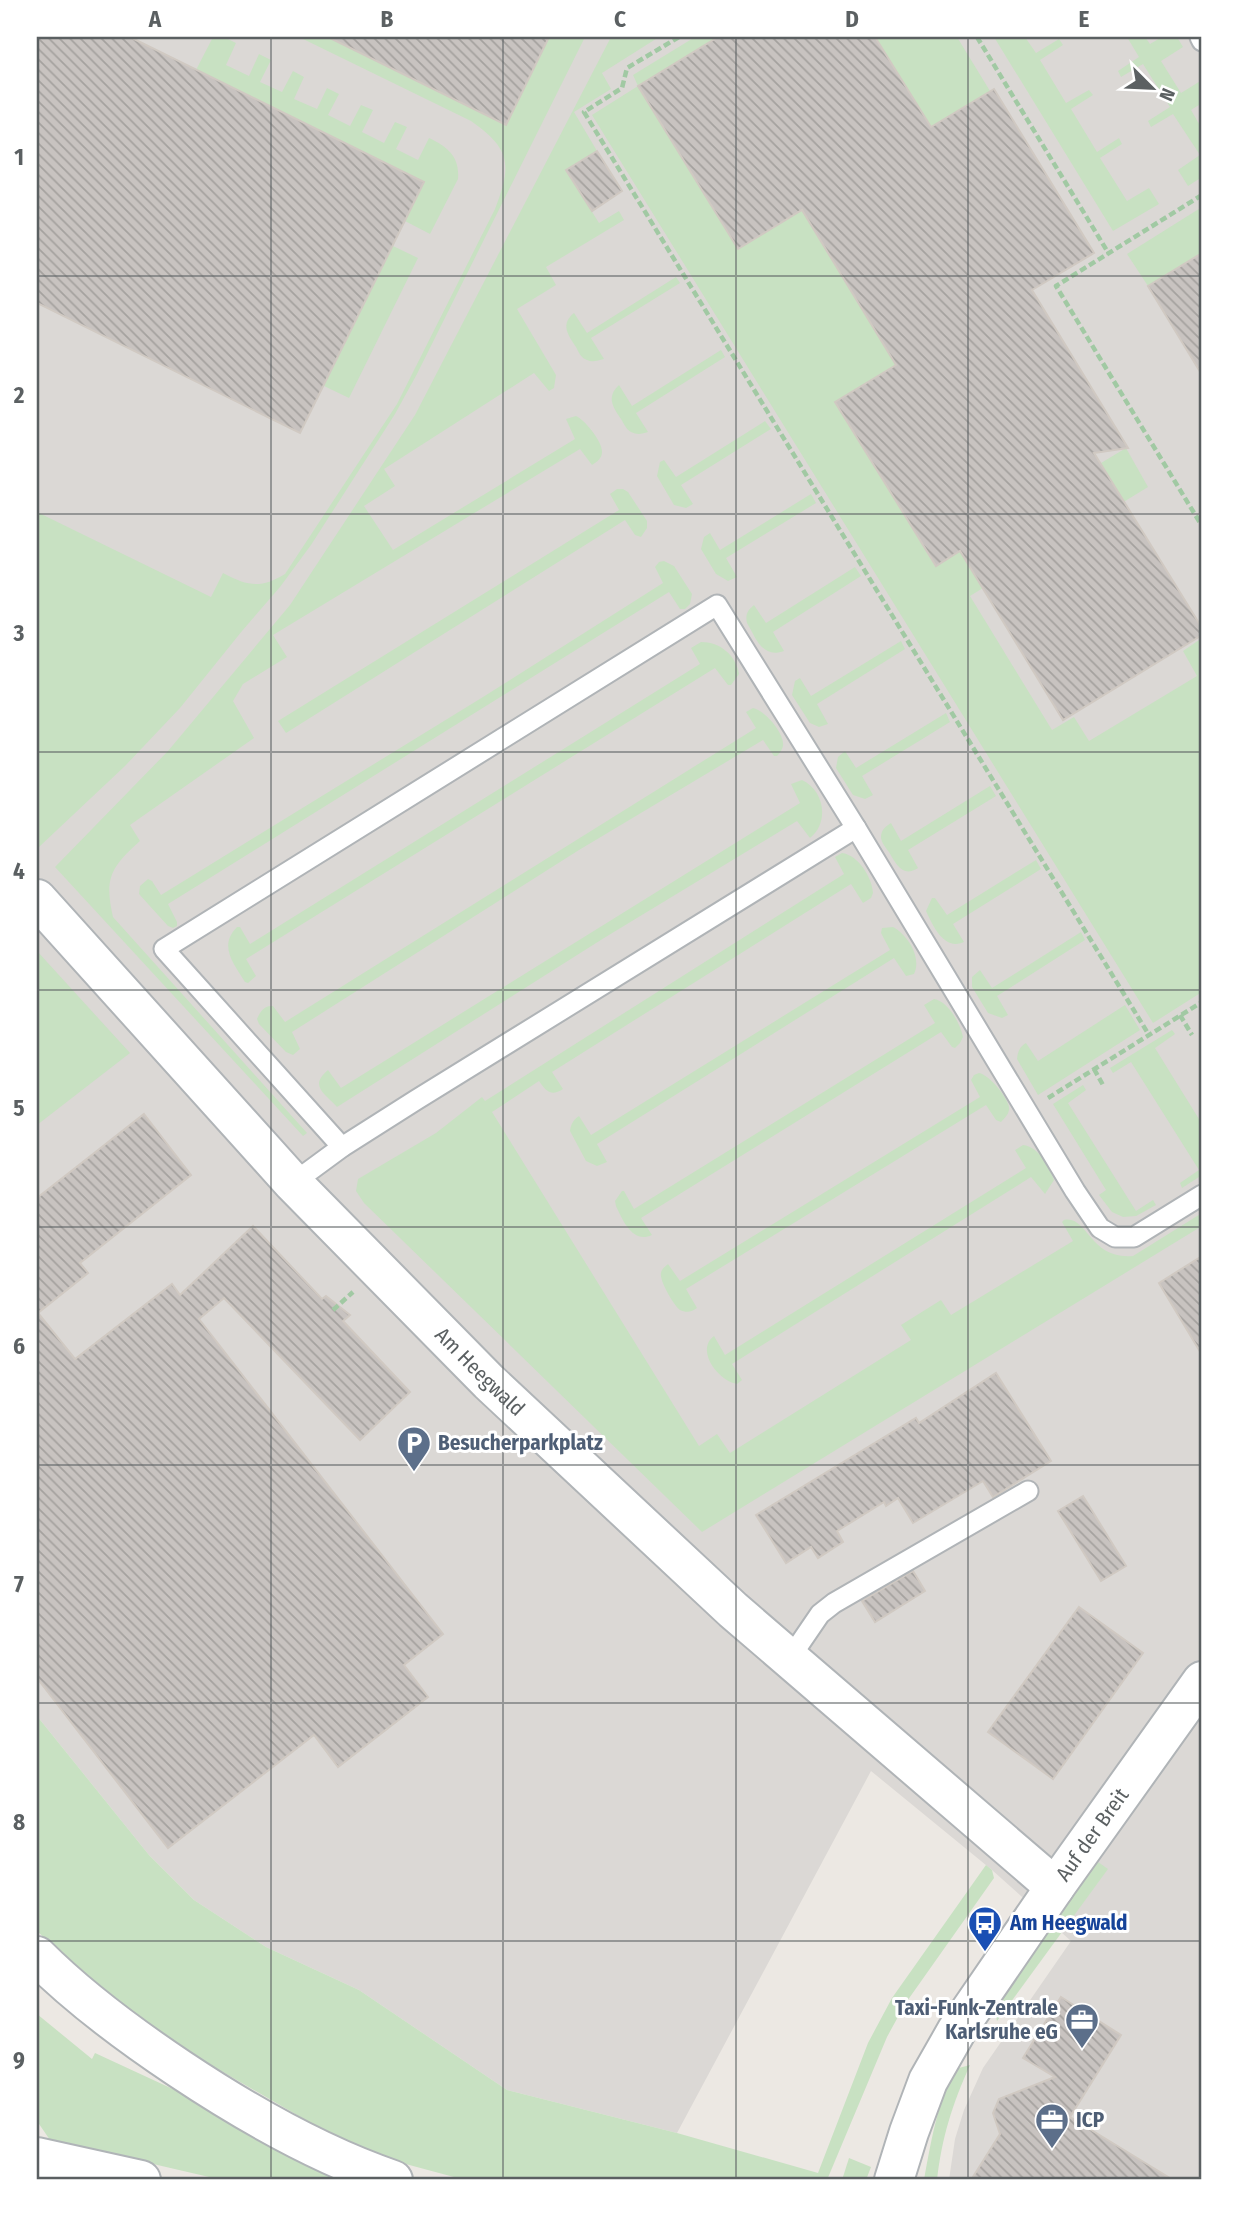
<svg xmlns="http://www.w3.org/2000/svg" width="1239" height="2217" font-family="'Fira Sans Condensed',sans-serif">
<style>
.industrial{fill:#dbd8d5}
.grass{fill:#c8e1c2}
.building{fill:url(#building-back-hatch);stroke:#d0c9c2;stroke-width:2}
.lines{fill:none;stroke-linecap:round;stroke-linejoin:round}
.service-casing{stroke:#b0b4b7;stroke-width:23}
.minor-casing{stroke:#b0b4b7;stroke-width:42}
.tertiary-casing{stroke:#b0b4b7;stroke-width:42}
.secondary-casing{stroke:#b0b4b7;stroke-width:42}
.path{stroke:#a1c9a3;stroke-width:4.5;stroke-dasharray:7 3.5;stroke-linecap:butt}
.service{stroke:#fff;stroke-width:19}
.minor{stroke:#fff;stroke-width:38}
.tertiary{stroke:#fff;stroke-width:38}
.secondary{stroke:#fff;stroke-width:38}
.grid{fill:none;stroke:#5b6062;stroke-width:2;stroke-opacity:0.55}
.labels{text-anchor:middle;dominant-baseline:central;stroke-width:6;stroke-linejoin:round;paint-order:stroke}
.street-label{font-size:21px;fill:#5b6062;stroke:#fff}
.service-label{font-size:21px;font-weight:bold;fill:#4e5e75;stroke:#fff;text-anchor:start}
.transit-label{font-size:21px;font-weight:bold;fill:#164399;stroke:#fff;text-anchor:start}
.neatline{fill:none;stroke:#5b6062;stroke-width:2.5}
.grid-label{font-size:23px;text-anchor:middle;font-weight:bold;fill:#5b6062}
</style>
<defs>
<pattern id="building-back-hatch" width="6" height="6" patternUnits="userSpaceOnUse" patternTransform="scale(1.75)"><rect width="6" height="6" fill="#c8c3c0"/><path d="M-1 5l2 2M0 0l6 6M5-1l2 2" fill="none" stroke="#a5a29f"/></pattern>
</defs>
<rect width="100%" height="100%" fill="#ece8e3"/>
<!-- industrial -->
<path class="industrial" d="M37 37H1202V2180H949L955 2139 964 2110 983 2068 1071 1941 992 1870 871 1771 677 2133 507 2090 359 1990 266 1947 194 1900 149 1855 37 1716Z"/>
<!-- grass -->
<g class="grass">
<path d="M215 37H224L236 43 226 65 249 76 259 54 271 60 260 82 282 92 293 71 304 77 294 99 317 109 327 88 339 94 328 115 350 126 361 105 373 110 362 132 384 143 395 122 407 127 396 149 418 160 429 138C448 147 460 157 458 179L430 234 405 221 424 182 196 70 212 39Z"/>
<path d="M299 37H328L506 125 549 37H585L417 374 395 414 311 545 280 587 242 631 180 708 125 766 39 847 37 845V512L211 597 223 573C248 586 260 589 285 574L397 404 495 209C512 165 511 149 471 121Z"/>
<path d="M611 37H659L602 73 611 89 574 112 597 151 566 170 599 223 619 211 624 220 546 267 556 285 517 309 556 375 554 388 549 391 534 373 384 469 395 486 364 506 393 550 575 439 566 419 576 416C584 419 603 442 602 452 602 458 597 462 592 465L580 449 273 635 287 657 243 684 233 701 254 738 130 825 140 841C111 867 104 878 113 917L307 1133 303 1136 55 867 168 751 290 605 415 415Z"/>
<path d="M695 37H718L638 86 738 249 802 210 896 365 836 402 935 566 1065 484 1089 523 970 596 1052 730 1074 717 1089 741 1197 676 1183 651 1202 638V992L1153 1023 592 115 638 86 633 75Z"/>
<path d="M875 37H957L990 91 931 127Z"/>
<path d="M994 37H1025L1036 53 1059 39 1063 45 1040 60 1066 103 1089 90 1093 95 1071 109 1097 152 1119 138 1122 144 1100 158 1127 201 1149 188 1159 204 1113 231Z"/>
<path d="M1127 37H1145L1150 44 1162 37H1177L1183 47 1161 61 1181 93 1202 80V103L1191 110 1202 129V177L1188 186 1178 170 1200 155 1173 114 1151 127 1148 121 1170 107 1143 64 1121 77 1118 71 1139 57Z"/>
<path d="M1202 207V253L1148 286 1127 254Z"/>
<path d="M393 246 418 258 349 398 324 386Z"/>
<path d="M676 277 680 283 591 338 604 359C598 360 593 363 587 360 581 358 579 353 576 347 568 335 560 324 574 313L587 333Z"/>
<path d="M721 350 725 357 636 413 648 432C642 434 637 435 631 432 626 429 624 424 621 419 613 407 606 397 619 385L632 406Z"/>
<path d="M765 421 771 429 681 485 693 504 686 508 674 505 657 476 660 462 664 460 676 477Z"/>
<path d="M1126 448 1148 487 1099 517 1076 478Z"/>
<path d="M617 489H623L628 492 647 521V528L641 537 635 535 625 520 286 733 278 721 619 510 610 494Z"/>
<path d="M811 494 816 503 726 558 737 577 728 581 716 574 701 549 704 537 710 533 720 550Z"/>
<path d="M664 561 674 566 692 594 690 604 685 609H680L669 592 168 904 177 922V926L173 928 168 926 139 894 140 886 148 879 152 881 161 895 483 697 663 583 655 567 659 562Z"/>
<path d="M855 567 861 576 773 632 784 651C762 659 756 638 747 623 745 614 748 610 754 605L766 623Z"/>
<path d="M901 641 905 649 817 704 828 724 819 727 810 723 792 695 795 681 800 678 811 696Z"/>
<path d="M701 642C720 642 736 655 739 674L731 685H728L715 668 246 959 256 976 248 983 245 982C234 964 218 946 237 927H240L250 944 700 664 691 648Z"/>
<path d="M753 708C764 710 785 733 783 746 782 750 780 753 777 756H774L763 740 579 850 292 1032 300 1049 293 1055 286 1052 259 1024 257 1019C260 1012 264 1005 273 1006L285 1022 756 728 746 712Z"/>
<path d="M946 713 950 722 862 776 873 795 865 799 853 795 836 768 838 757 845 751 856 768Z"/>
<path d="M802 780C824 790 830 822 810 838L797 821 604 938 337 1107C324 1093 309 1086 328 1070L341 1088 800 803 791 784Z"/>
<path d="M990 786 996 796 908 850 918 868C903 878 896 864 889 852 886 848 881 842 881 837 881 830 886 826 891 823L901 841Z"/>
<path d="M842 853C858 855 872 877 873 893L871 898 863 903 851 884 552 1072 563 1089C551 1097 546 1091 539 1081L492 1112 699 1446 717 1434 730 1453 911 1340 901 1325 941 1300 951 1315 1073 1241 1062 1222 1064 1220C1088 1215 1089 1260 1133 1256L1202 1213V1226L702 1532 364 1203 356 1191 358 1179 436 1133 482 1097 485 1101 844 874 835 857Z"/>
<path d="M1036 860 1041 869 953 924 964 942C944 951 933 926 926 911L932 898H935L947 915Z"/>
<path d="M893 927C908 935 922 958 914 974L906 976 894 958 597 1144 607 1162 597 1166 586 1161 570 1131C571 1124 573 1120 579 1116L591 1135 890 950 881 933 882 928Z"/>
<path d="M1081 932 1085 940 997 996 1008 1015 1002 1018 988 1013 972 987V977L980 970 992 988Z"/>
<path d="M37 951 130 1053 37 1125Z"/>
<path d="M934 999C948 1001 960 1023 963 1037L960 1043 955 1048 952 1047 941 1032 641 1218 652 1235C633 1244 623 1221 616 1206L615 1201 622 1191H624L634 1209 935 1023 924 1005Z"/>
<path d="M1125 1005 1140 1030 1038 1095 1017 1059C1018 1052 1019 1047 1026 1043L1038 1061Z"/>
<path d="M1172 1030 1175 1034 1155 1048 1202 1124V1175L1182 1188 1180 1183 1199 1170 1131 1062 1113 1073 1110 1068Z"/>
<path d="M979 1073C989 1075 1007 1096 1009 1107 1010 1113 1005 1118 1001 1122L996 1120 986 1105 686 1289 697 1308C692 1312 686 1313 680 1310 674 1306 659 1280 661 1273 662 1268 665 1267 668 1264L680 1281 980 1097 971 1080 974 1075Z"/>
<path d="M1083 1085 1086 1090 1068 1103 1136 1211 1153 1200 1156 1205 1136 1216 1123 1217 1112 1212 1099 1195 1106 1190 1053 1104Z"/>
<path d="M1023 1145C1039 1147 1049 1166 1054 1180L1045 1194 1031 1177 732 1364 742 1380 737 1384C718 1381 695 1350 714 1336L725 1355 1026 1168 1015 1150Z"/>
<path d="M37 1716 149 1855 194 1900 266 1947 359 1990 507 2090 677 2133 818 2173 868 2043 892 1998 986 1865 992 1870 994 1878 905 2004 887 2037 827 2180H465L402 2163 355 2144 309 2122 178 2046 82 1973 37 1931Z"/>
<path d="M1098 1862 1108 1869 997 2021 994 2005Z"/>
<path d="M37 2014 92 2059 95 2053 190 2097 348 2180H222L50 2140 37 2121Z"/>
<path d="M970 2065C952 2105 942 2137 937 2180H924C931 2142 937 2104 955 2069Z"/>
<path d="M849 2158 871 2167 866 2180H842Z"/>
</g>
<!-- building -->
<g class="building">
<path d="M37 37H130L424 182 300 433 37 303Z"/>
<path d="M328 37H549L506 125Z"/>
<path d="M718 37H875L931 127 994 89 1094 253 1032 290 1128 448 1094 453 1202 628V635L1063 720 960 551 936 566 835 402 896 365 802 210 738 249 638 86Z"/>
<path d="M597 151 622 191 592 211 566 170Z"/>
<path d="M1202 253V375L1148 286Z"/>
<path d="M144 1114 191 1175 80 1263 88 1273 38 1313 75 1359 172 1284 180 1295 253 1226 322 1299 326 1296 350 1315 343 1321 410 1392 360 1440 224 1298 199 1319 443 1634 404 1665 428 1697 338 1767 314 1735 168 1848 37 1678V1198Z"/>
<path d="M1202 1256V1355L1159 1283Z"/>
<path d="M996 1373 1051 1461 993 1497 983 1481 913 1523 898 1498 886 1506 884 1502 837 1531 843 1542 818 1558 811 1547 786 1563 756 1515 916 1418 919 1423Z"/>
<path d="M1083 1496 1126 1566 1101 1581 1058 1511Z"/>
<path d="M913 1571 925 1591 875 1622 862 1601Z"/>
<path d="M1079 1607 1143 1653 1053 1779 988 1732Z"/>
<path d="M1061 1997 1121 2035 1070 2117 1173 2180H971L1000 2134 993 2113 999 2099 1055 2077 1023 2058Z"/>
</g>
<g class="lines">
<!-- service casing -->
<g class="service-casing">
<g id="service">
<path d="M1200 37 1202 41"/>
<path d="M342 1147 164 949 717 605 856 828 1075 1191 1100 1228 1115 1237H1134L1202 1195"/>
<path d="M293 1183 342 1147 416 1100 856 828"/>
<path d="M790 1658 820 1614 834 1603 1028 1491"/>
</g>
</g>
<!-- minor casing -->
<g class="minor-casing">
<g id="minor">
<path id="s1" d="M37 899 293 1183 489 1382 733 1610 1055 1887"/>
<path id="s2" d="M894 2180 909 2132 928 2081 957 2030 1055 1887 1202 1681"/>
</g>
</g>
<!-- tertiary casing -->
<g class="tertiary-casing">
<path id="tertiary" d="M37 2157 141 2180"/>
</g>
<!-- secondary casing -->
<g class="secondary-casing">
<path id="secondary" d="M37 1956C80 1999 129 2035 180 2069 246 2113 317 2154 393 2180"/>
</g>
<!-- path -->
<g class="path">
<path d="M679 37 627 68 622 88 584 112 1149 1035"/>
<path d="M977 37 1109 254"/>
<path d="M1202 195 1056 286 1202 526"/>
<path d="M1180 1015 1192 1035"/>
<path d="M1094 1069 1103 1085"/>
<path d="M1048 1098 1202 1002"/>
<path d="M333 1310 353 1292"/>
</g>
<!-- service -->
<use href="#service" class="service"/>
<!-- minor -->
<use href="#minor" class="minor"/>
<!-- tertiary -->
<use href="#tertiary" class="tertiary"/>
<!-- secondary -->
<use href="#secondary" class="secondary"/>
</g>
<!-- grid -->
<path class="grid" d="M271 37V2180M503 37V2180M736 37V2180M968 37V2180M37 276H1202M37 514H1202M37 752H1202M37 990H1202M37 1227H1202M37 1465H1202M37 1703H1202M37 1941H1202"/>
<!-- icons -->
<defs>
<g id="parking-pin" transform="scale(1.75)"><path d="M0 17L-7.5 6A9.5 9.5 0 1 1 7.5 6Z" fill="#5c6f8a" stroke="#fff"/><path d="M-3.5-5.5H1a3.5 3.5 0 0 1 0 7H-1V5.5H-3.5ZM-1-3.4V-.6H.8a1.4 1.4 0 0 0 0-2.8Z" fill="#fff"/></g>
<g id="bus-pin" transform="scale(1.75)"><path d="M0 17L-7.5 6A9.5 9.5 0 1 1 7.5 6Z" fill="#1a4fb4" stroke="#fff"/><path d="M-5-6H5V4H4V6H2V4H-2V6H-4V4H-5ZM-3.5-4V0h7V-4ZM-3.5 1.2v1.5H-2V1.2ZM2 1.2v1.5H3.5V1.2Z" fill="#fff"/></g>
<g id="office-pin" transform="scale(1.75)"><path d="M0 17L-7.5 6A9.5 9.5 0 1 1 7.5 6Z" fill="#5c6f8a" stroke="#fff"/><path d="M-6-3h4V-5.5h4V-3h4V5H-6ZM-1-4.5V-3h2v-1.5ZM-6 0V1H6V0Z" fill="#fff"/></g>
</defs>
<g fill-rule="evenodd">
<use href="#parking-pin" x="414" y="1443"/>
<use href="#bus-pin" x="985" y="1923"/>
<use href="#office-pin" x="1082" y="2020"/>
<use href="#office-pin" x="1052" y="2120"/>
</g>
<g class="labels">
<!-- street labels -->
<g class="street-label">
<text stroke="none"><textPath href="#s1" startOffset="648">Am Heegwald</textPath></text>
<text stroke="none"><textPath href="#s2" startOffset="401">Auf der Breit</textPath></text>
</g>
<!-- service labels -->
<g class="service-label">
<text x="438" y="1443">Besucherparkplatz</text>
<text x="1058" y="2008" text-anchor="end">Taxi-Funk-Zentrale<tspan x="1058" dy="24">Karlsruhe eG</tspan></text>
<text x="1076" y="2120">ICP</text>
</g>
<!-- transit labels -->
<g class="transit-label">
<text x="1010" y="1923">Am Heegwald</text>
</g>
</g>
<!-- border -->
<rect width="1239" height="2217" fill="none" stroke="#ffffff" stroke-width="77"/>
<!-- north arrow -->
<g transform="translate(1152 88) rotate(114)" stroke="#ffffff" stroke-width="5" paint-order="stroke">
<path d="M0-5L12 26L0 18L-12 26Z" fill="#5b6062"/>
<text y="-10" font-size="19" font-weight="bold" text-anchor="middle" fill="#5b6062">N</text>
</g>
<rect x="38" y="38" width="1162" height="2140" class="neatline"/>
<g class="grid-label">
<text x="155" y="27">A</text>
<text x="387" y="27">B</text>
<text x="620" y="27">C</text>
<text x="852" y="27">D</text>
<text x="1084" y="27">E</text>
<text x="19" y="165">1</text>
<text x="19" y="403">2</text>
<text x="19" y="641">3</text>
<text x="19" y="879">4</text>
<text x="19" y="1116">5</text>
<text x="19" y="1354">6</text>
<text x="19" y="1592">7</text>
<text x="19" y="1830">8</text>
<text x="19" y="2068">9</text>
</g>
</svg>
